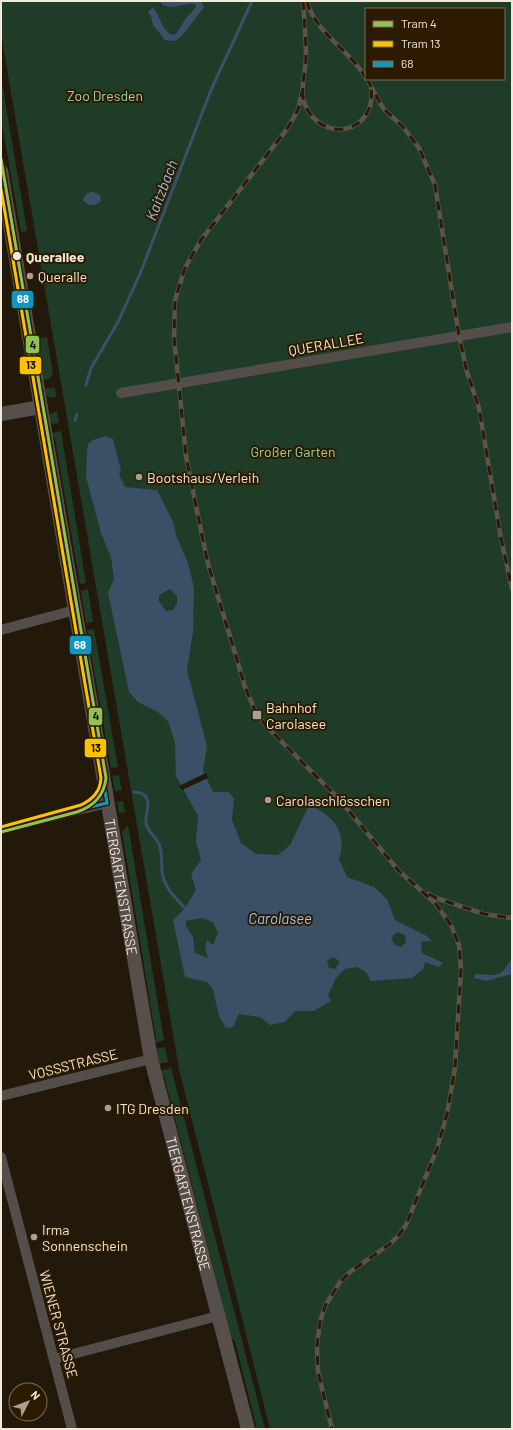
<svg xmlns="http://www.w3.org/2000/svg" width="513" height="1430" font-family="Barlow,sans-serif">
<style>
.green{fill:#1f3c29;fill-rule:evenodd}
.water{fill:#3b4f67;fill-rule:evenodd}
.pier{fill:#22190b}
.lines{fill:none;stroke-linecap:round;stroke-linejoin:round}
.stream{stroke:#3b4f67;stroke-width:3}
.street{stroke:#544e4a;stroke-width:10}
.secondary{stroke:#574f4c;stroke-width:14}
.rail-casing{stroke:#5b544d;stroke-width:4.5}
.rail{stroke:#2c1b01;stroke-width:3;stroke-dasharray:9;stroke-linecap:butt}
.bus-1-casing{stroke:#2c1b01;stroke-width:6}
.bus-1{stroke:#0d97c1;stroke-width:3}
.tram-1-casing{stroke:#2c1b01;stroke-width:6}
.tram-2-casing{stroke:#2c1b01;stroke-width:6}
.tram-1{stroke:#92c255;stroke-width:3}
.tram-2{stroke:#fdc300;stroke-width:3}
.stop-dot{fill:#f4e8d8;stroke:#2c1b01;stroke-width:1.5}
.poi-dot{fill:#aaa090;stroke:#2c1b01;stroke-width:1.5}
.labels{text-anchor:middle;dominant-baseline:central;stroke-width:4;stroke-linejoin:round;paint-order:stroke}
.park-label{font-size:14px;fill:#95d4ad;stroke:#2c1b01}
.stop-label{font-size:14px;font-weight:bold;fill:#f4e8d8;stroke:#2c1b01;text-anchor:start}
.poi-label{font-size:14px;fill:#f4e8d8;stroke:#2c1b01;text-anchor:start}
.street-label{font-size:14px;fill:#f4e8d8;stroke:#2c1b01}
.water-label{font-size:15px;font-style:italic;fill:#9bc2f6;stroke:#2c1b01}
.line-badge{stroke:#2c1b01;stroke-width:1.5}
.badge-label{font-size:11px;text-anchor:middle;font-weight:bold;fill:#fff}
.pale-badge-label{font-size:11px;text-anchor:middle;font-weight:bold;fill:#111}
</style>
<rect width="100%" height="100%" fill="#22190b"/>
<!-- green -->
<g class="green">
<path d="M1 1H512V1429H270L179 1069 1 34ZM366 9H504V79H366Z"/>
<path d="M1 77 27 231 21 232 1 119Z"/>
<path d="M47 337 53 374 49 379 42 380 36 339Z"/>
<path d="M55 387 56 397 51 398 47 396 44 389Z"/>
<path d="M57 411 59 423 50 424 48 418 50 414Z"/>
<path d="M61 431 86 583 80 584 55 438 52 436 51 433Z"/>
<path d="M88 589 93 622 86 623 81 591Z"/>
<path d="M94 629 118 767 111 768 87 630Z"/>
<path d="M119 775 122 790 115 791 112 776Z"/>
<path d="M123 801 125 812 119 813 117 802Z"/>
<path d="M128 825 164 1040 154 1043 156 1039 122 832Z"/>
<path d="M165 1047 168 1062 158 1064 155 1049Z"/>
<path d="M171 1068 265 1429H257L235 1341 229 1337 218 1294 219 1290 164 1076 160 1073V1071Z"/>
</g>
<!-- water -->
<g class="water">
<path d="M159 1H201L204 7 181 37C176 41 172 42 165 40L153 25 151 16 148 12 153 7C160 17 161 27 171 35L176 34 186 18 196 7 195 4C183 2 169 13 159 1Z"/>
<path d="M91 192C97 192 100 194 101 200L99 203C92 206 88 206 83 200L86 194Z"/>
<path d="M106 436 113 439 121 470 119 474 125 487 157 490 174 524 176 535 188 563 194 588 193 632 187 670 207 746 203 771 213 792H229L234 799 232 820 241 843 256 854 278 855 290 845 309 805C333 815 348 832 339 859L347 877 374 887 387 899 395 920 425 935 432 941 421 942 422 953 443 963 439 967 425 962 423 969 412 978 371 981 366 972 357 967 345 969 336 978 328 995 331 1001 314 1011H295L285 1022 270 1025 260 1017 239 1014 233 1027 226 1028 219 1016 213 989 207 982 185 977 173 920 185 908 196 890 191 874 201 860 196 841 198 816 176 776 175 743 168 721 158 712 138 702 129 692 108 593 114 579 111 557 101 533 86 477 87 451 88 444 93 440ZM170 589 177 596V604L173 610 166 611 159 601V595ZM202 918 213 922 218 933 213 945 207 940 205 947 208 958 195 953 193 937 186 926V921ZM397 932 405 935 406 942 401 947 395 945 391 938ZM333 957 340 962 335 969 329 968 327 961Z"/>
<path d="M512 960V974L486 981 474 978 475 974C484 974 498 978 504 970 507 966 508 963 512 960Z"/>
</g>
<!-- pier -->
<path class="pier" d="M206 773 208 778 182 790 179 786Z"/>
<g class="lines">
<!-- stream -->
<g class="stream">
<path d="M86 385 91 368 118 322 140 274 211 90 252 1"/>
<path d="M75 421 77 414"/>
<path d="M134 792C140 793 144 793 147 799 150 806 145 816 146 823 147 831 156 837 159 844 163 853 161 862 162 872 164 887 175 898 185 908"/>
</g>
<!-- street -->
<g class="street">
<path d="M121 393 512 327"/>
<path d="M1 630 75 610"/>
<path d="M1 829 107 803"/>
<path d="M1 1096 151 1059"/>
<path d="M1 1157 72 1429"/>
<path d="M54 1359 218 1316"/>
</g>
<!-- secondary -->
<g class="secondary">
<path id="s1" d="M1 171 151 1059 248 1429"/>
<path d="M1 414 41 407"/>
</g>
<!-- rail casing -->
<g class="rail-casing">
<g id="rail">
<path d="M303 1C304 19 306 38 306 56 306 71 299 91 305 105 323 145 377 133 371 88"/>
<path d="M307 1C315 33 350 50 366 78"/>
<path d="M367 79 383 108 403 127 419 148 435 185 459 336 467 372 479 408 500 533 512 589"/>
<path d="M303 88 298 110 287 129 201 240 185 268 175 300 174 337 186 456 201 531 208 564 232 643 245 687 257 715 269 729 338 798 399 871 435 903 451 925 459 945 461 969 455 1068 447 1114 437 1149 406 1225 399 1235 390 1244 350 1272 340 1282 325 1306 320 1322 317 1346 318 1372 332 1429"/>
<path d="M429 894 436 898 484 914 512 918"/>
</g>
</g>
<!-- rail -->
<use href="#rail" class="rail"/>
<!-- bus-1 casing -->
<g class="bus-1-casing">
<g id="bus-1">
<path d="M1 171 107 803"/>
<path d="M1 829 107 803"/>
</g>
</g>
<!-- bus-1 -->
<use href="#bus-1" class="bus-1"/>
<!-- tram-1 casing -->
<g class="tram-1-casing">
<path id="tram-1" d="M1 159 106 778C104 796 94 806 77 812L1 832"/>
</g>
<!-- tram-2 casing -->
<g class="tram-2-casing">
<path id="tram-2" d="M1 189 101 778C100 792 93 799 81 805L1 827"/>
</g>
<!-- tram-1 -->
<use href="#tram-1" class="tram-1"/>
<!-- tram-2 -->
<use href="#tram-2" class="tram-2"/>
</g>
<!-- markers -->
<circle class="stop-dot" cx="17" cy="256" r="5"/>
<g class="poi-dot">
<circle cx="30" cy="276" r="4"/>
<circle cx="139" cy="477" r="4"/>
<rect x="252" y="710" width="10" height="10" rx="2"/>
<circle cx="268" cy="800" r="4"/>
<circle cx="108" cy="1108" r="4"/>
<circle cx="34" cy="1237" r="4"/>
</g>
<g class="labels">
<!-- park labels -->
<g class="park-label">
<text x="105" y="95">Zoo Dresden</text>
<text x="293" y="451">Großer Garten</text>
</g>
<!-- stop labels -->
<g class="stop-label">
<text x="26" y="256">Querallee</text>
</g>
<!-- poi labels -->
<g class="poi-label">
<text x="38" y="276">Queralle</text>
<text x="147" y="477">Bootshaus/Verleih</text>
<text x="266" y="707">Bahnhof<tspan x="266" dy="16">Carolasee</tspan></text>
<text x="276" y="800">Carolaschlösschen</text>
<text x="116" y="1108">ITG Dresden</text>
<text x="42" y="1229">Irma<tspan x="42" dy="16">Sonnenschein</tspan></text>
</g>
<!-- street labels -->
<g class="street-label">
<text transform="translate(326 344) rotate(-10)">QUERALLEE</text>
<text stroke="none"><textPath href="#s1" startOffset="726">TIERGARTENSTRASSE</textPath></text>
<text transform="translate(73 1064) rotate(-14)">VOSSSTRASSE</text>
<text stroke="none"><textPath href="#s1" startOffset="1050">TIERGARTENSTRASSE</textPath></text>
<text transform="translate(59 1324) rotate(75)">WIENER STRASSE</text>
</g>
<!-- water labels -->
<g class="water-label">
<text transform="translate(161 190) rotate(-69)">Kaitzbach</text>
<text x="280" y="918">Carolasee</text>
</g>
</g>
<g class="line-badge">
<rect x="11" y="290" width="23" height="19" rx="4" fill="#0d97c1"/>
<rect x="25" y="335" width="15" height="19" rx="4" fill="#92c255"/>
<rect x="19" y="356" width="23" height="19" rx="4" fill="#fdc300"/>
<rect x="69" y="635" width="23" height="20" rx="4" fill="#0d97c1"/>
<rect x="88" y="707" width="15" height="19" rx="4" fill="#92c255"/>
<rect x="84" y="738" width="23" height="20" rx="4" fill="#fdc300"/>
</g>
<g class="badge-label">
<text x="23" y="303">68</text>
<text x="80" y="649">68</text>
</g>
<g class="pale-badge-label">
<text x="33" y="349">4</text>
<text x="31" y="369">13</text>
<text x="96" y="720">4</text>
<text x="96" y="752">13</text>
</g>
<!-- border -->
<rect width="513" height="1430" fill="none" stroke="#f4e8d8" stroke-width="4"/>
<!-- legend -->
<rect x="365" y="8" width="140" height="72" fill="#2c1b01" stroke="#7c6d57"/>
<rect x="373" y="21" width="20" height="6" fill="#92c255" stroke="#7c6d57"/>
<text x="401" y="28" font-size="12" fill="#f4e8d8">Tram 4</text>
<rect x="373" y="41" width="20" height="6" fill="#fdc300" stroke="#7c6d57"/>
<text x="401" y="48" font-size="12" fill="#f4e8d8">Tram 13</text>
<rect x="373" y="61" width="20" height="6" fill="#0d97c1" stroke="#7c6d57"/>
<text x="401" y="68" font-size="12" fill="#f4e8d8">68</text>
<!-- north arrow -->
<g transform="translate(28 1402) rotate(48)"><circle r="19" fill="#2c1b01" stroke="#7c6d57"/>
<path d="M0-3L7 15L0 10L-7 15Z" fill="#aaa090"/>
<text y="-6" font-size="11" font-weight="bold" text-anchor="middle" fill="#f4e8d8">N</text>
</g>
</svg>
